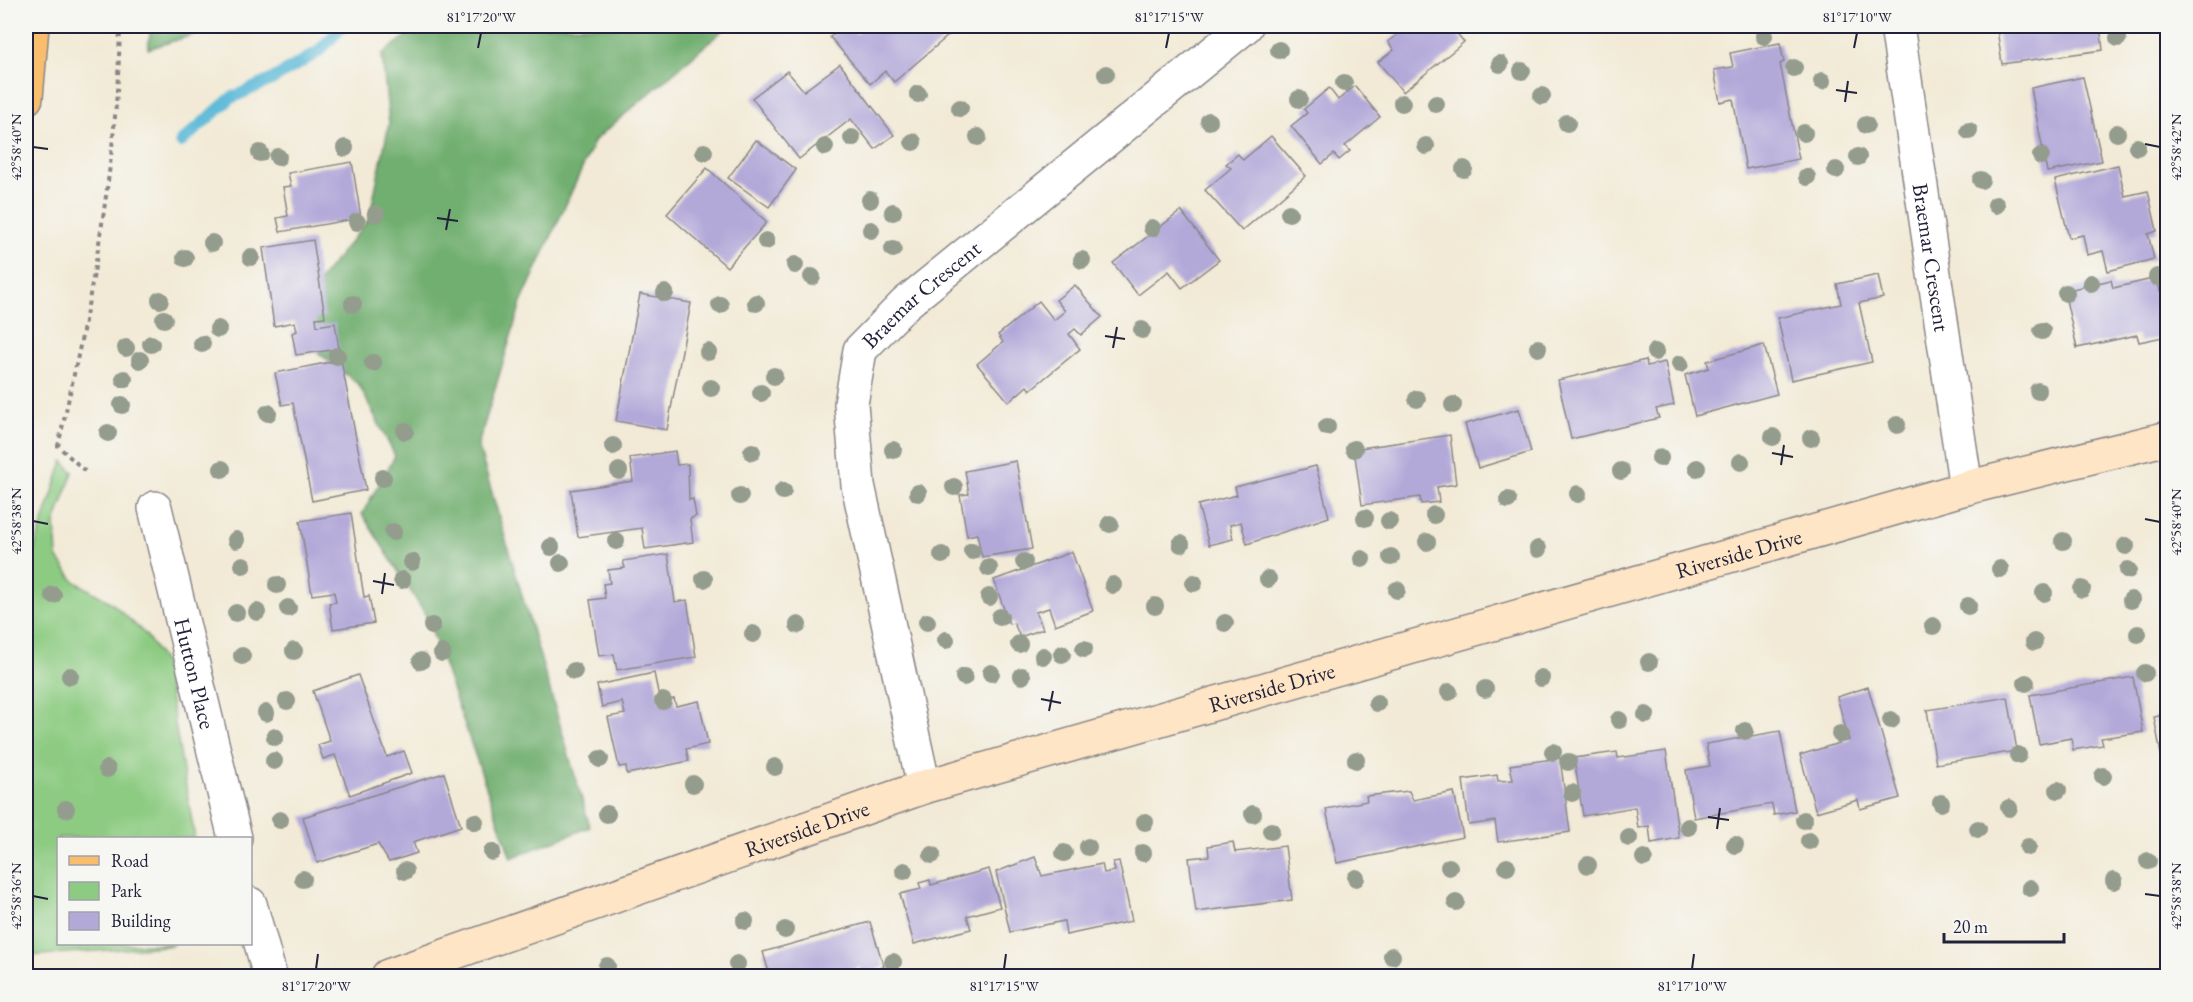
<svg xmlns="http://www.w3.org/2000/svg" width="2193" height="1002" font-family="'EB Garamond',serif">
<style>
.green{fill:#8ccb81;stroke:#57765e;stroke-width:1.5}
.forest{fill:#71af6f;stroke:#4a6855;stroke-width:1.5}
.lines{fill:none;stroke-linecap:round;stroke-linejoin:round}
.stream{stroke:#58b8d7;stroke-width:12}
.building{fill:#b2a9d9}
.street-casing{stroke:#8a8688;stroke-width:36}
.secondary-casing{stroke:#8a8688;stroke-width:36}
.primary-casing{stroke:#8a8688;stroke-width:36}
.path{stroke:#8a8688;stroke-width:4;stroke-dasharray:4.5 4.5;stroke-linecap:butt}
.street{stroke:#fff;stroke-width:33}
.secondary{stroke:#fde5c5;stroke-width:33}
.primary{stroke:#f9be6d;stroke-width:33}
.tree{fill:#949c8e}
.ticks{fill:none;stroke:#22223b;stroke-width:2}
.labels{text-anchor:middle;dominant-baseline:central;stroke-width:4.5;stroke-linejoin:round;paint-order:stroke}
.street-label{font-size:22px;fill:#22223b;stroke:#f6f6f2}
.neatline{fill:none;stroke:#22223b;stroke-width:2}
.ticks-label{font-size:15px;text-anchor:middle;fill:#22223b}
</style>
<rect width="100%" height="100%" fill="#f6f6f2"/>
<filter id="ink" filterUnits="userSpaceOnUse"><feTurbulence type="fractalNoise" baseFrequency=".0167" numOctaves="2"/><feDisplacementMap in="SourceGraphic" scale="12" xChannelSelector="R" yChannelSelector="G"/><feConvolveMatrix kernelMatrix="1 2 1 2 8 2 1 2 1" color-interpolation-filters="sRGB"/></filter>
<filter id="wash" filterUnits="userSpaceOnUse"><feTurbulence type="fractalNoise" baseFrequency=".008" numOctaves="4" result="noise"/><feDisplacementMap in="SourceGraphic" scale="24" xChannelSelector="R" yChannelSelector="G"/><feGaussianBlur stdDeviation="1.35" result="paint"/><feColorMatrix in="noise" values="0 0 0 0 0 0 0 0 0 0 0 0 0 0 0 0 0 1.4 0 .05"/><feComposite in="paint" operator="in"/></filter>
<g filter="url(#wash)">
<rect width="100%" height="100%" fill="#f2ead6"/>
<!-- green -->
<path class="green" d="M63 461 73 472 55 523 57 557 74 581 112 603 146 635 164 662 195 838H58V944H174L166 946 26 956V574Z"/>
<!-- forest -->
<g class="forest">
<path d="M151 26H222L148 49Z"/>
<path d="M420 26H728L595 140 521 303 478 445 590 827 511 858 427 617 362 514 395 456 359 385 310 346 321 278 369 219 389 124 382 54Z"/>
</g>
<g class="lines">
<!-- stream -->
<path class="stream" d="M181 142 231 98 271 80 318 52 343 26"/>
</g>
<g id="blocks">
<!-- building -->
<g class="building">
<path d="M843 26H849L856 34 866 26H953L956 29 894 82 885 71 870 84 830 37Z"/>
<path d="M1408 26H1451L1464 42 1403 92 1378 62 1394 50 1388 42Z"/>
<path d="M2019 26H2085L2086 28 2100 26 2103 50 2002 64 1997 29Z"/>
<path d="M1780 43 1784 62 1780 64 1799 159 1746 169 1733 99 1720 102 1714 70 1733 67 1730 53Z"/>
<path d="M840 64 894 135 875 149 851 119 799 159 752 98 787 71 804 91Z"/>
<path d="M2083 77 2102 161 2047 172 2031 88Z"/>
<path d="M1355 86 1380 117 1345 146 1350 151 1339 160 1334 154 1322 164 1291 126 1307 113 1304 109 1329 88 1338 100Z"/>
<path d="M1271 136 1306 176 1242 231 1205 190 1231 168 1226 164 1238 154 1243 160Z"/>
<path d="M756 140 796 170 769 207 728 178Z"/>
<path d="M352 162 361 218 280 232 277 218 288 216 283 187 291 186 288 173Z"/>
<path d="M2118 165 2125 196 2148 191 2157 231 2148 234 2154 259 2108 271 2103 251 2087 255 2083 235 2069 238 2055 180Z"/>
<path d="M707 168 767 222 727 267 667 214Z"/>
<path d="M1181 211 1219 260 1182 288 1169 271 1138 295 1113 263Z"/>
<path d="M313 240 325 317 316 318 317 326 335 323 339 349 296 355 292 333 297 331 295 322 274 326 263 248Z"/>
<path d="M1878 275 1883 298 1859 303 1872 362 1791 380 1778 318 1841 304 1837 284Z"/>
<path d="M2157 278 2160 291 2168 289V336L2139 342 2137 335 2077 348 2064 291 2111 280 2113 288Z"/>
<path d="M1075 285 1102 317 1081 335 1075 329 1069 334 1080 349 1030 390 1027 386 1009 402 977 364 1003 342 998 335 1039 301 1054 320 1065 311 1056 300Z"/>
<path d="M640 294 691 303 667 430 616 421Z"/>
<path d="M1764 345 1777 394 1695 416 1685 375 1709 368 1707 361Z"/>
<path d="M341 360 366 490 312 501 293 403 282 405 275 373Z"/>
<path d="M1646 360 1647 366 1665 362 1674 405 1656 409 1659 418 1571 439 1558 380Z"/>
<path d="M1519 409 1531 452 1478 468 1465 424Z"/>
<path d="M1450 435 1456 484 1437 487 1439 502 1421 504 1420 497 1362 505 1354 449Z"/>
<path d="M675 451 677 465 688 464 689 500 693 499 696 516 690 519 693 542 645 549 642 528 578 537 571 490 633 481 630 458Z"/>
<path d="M1016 461 1032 549 982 557 977 534 967 536 960 495 969 494 965 471Z"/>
<path d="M1316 466 1329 517 1247 544 1241 522 1230 525 1233 539 1209 545 1198 505 1237 495 1235 487Z"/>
<path d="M351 513 364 597 369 596 374 623 333 629 329 603 336 602 334 592 312 595 300 521Z"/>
<path d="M1072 552 1093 611 1055 625 1049 608 1036 612 1043 629 1020 637 1014 623 1009 624 994 580Z"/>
<path d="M668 554 675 602 687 600 696 657 617 670 614 654 599 656 590 600 605 598 603 584 610 583 608 570 625 568 623 561Z"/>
<path d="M654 673 660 702 674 699 676 706 699 701 708 744 686 749 689 761 627 774 626 766 619 767 608 717 625 714 622 702 602 707 597 685Z"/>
<path d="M358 675 387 757 404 751 412 773 350 795 335 755 323 759 318 745 330 741 313 691Z"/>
<path d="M2133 677 2143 732 2101 738 2103 745 2073 750 2071 738 2039 744 2030 695Z"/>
<path d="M1868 687 1900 798 1860 809 1858 800 1816 812 1800 755 1849 740 1837 697Z"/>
<path d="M2008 697 2017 751 1936 764 1927 710Z"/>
<path d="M2168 714V769L2164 770 2154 717Z"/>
<path d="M1780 731 1795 811 1774 815 1772 804 1694 818 1686 770 1710 766 1706 744Z"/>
<path d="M1666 751 1679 838 1651 843 1649 826 1638 828 1635 807 1583 816 1574 758 1617 752 1618 758Z"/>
<path d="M1560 758 1570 832 1498 842 1495 821 1469 825 1463 780 1497 775 1498 781 1513 780 1510 765Z"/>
<path d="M444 773 461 826 413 842 417 853 389 862 378 844 317 863 303 817Z"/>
<path d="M1409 791 1413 800 1454 792 1463 837 1337 863 1326 809 1367 801 1366 796Z"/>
<path d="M1233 842 1235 852 1285 846 1292 900 1196 912 1189 858 1209 856 1208 846Z"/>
<path d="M1035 857 1042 876 1102 864 1104 873 1115 871 1113 862 1119 861 1132 921 1066 935 1064 921 1010 932 996 872Z"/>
<path d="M989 869 1000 907 967 916 971 929 914 944 900 894 921 889 919 883 930 880 931 885Z"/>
<path d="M870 922 884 967 863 973 861 967 826 976H770L763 952Z"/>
</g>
</g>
</g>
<g filter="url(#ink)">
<use href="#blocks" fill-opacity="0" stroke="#8a8688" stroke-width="1.5"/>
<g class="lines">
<!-- street casing -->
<g class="street-casing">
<g id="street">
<path id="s1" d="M1897 26 1966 488"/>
<path id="s2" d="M155 508 235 838"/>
<path id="s3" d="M924 787 858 485 851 404 860 350 905 304 1246 26"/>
<path d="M250 904 270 976"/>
</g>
</g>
<!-- secondary casing -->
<g class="secondary-casing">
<g id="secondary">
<path id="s4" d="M388 976 924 787 1966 488 2168 438"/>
</g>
</g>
<!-- primary casing -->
<g class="primary-casing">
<path id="primary" d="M26 98 32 26"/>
</g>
<!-- path -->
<path class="path" d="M85 471 58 446C90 308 117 168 120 26"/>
<!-- street -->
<use href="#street" class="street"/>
<!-- secondary -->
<use href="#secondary" class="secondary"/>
<!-- primary -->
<use href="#primary" class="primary"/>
</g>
<!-- trees -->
<g class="tree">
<circle cx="1764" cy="36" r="9"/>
<circle cx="2118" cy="38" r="9"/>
<circle cx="1279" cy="50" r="9"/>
<circle cx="1500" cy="64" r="9"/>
<circle cx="1794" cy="68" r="9"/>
<circle cx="1522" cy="71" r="9"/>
<circle cx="1106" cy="74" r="9"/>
<circle cx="1822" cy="81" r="9"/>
<circle cx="1344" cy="83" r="9"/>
<circle cx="918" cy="94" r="9"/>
<circle cx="1542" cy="96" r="9"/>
<circle cx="1299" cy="99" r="9"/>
<circle cx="1402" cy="103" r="9"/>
<circle cx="1436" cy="104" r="9"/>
<circle cx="960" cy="108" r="9"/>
<circle cx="1209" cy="121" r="9"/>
<circle cx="1567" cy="123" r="9"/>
<circle cx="1866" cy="125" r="9"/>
<circle cx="1969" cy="131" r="9"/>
<circle cx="1804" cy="133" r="9"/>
<circle cx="2117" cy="133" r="9"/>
<circle cx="978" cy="137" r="9"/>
<circle cx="852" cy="138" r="9"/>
<circle cx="913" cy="142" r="9"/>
<circle cx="1426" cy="146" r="9"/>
<circle cx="825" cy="147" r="9"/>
<circle cx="2137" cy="147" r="9"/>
<circle cx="345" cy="148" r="9"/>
<circle cx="704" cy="152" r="9"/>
<circle cx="260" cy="153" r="9"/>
<circle cx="2041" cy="156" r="9"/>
<circle cx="278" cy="157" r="9"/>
<circle cx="1858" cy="157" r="9"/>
<circle cx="1464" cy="169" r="9"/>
<circle cx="1836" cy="170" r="9"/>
<circle cx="1807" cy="177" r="9"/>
<circle cx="1981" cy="180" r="9"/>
<circle cx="870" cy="200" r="9"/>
<circle cx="1996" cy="205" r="9"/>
<circle cx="893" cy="212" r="9"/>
<circle cx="1289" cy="213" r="9"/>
<circle cx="376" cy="214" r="9"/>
<circle cx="357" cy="222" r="9"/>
<circle cx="1152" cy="228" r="9"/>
<circle cx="871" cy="230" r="9"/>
<circle cx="766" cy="241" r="9"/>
<circle cx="212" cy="243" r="9"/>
<circle cx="893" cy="249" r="9"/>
<circle cx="251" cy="257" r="9"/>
<circle cx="185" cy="258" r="9"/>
<circle cx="1082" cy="260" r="9"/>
<circle cx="795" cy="265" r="9"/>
<circle cx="812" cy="277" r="9"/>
<circle cx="2157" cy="277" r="9"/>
<circle cx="2091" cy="283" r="9"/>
<circle cx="665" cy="293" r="9"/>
<circle cx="2066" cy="293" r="9"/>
<circle cx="160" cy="300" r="9"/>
<circle cx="756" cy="303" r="9"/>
<circle cx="353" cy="304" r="9"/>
<circle cx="720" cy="305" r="9"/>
<circle cx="164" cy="319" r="9"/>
<circle cx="218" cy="329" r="9"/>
<circle cx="1142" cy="330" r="9"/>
<circle cx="2042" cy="331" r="9"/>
<circle cx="151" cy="344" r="9"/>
<circle cx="202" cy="344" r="9"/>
<circle cx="126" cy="348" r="9"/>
<circle cx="1538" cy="348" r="9"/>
<circle cx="708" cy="352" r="9"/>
<circle cx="1655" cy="352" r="9"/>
<circle cx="337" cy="356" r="9"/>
<circle cx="140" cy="360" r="9"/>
<circle cx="373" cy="363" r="9"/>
<circle cx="1680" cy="364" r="9"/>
<circle cx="774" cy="376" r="9"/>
<circle cx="124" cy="379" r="9"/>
<circle cx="711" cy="388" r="9"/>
<circle cx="2038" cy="391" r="9"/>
<circle cx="761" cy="393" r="9"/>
<circle cx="1417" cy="399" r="9"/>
<circle cx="122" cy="405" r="9"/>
<circle cx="1453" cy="405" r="9"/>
<circle cx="268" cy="413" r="9"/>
<circle cx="1897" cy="425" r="9"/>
<circle cx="1327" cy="427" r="9"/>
<circle cx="405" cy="431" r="9"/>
<circle cx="108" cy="433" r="9"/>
<circle cx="1773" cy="437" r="9"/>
<circle cx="1811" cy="438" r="9"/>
<circle cx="613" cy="446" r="9"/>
<circle cx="1354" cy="449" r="9"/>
<circle cx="893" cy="450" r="9"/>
<circle cx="752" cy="452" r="9"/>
<circle cx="1660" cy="458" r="9"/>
<circle cx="1741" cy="462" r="9"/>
<circle cx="1697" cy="468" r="9"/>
<circle cx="222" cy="469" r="9"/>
<circle cx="619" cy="471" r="9"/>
<circle cx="1621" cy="471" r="9"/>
<circle cx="383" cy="478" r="9"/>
<circle cx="954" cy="487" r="9"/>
<circle cx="783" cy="491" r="9"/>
<circle cx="918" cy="493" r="9"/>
<circle cx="1578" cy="494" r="9"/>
<circle cx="740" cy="496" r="9"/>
<circle cx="1508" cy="500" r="9"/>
<circle cx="1434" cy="515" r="9"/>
<circle cx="1365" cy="518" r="9"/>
<circle cx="1389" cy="521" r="9"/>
<circle cx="1110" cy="524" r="9"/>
<circle cx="393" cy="532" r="9"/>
<circle cx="236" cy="540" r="9"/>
<circle cx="616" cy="541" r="9"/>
<circle cx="2063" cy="541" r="9"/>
<circle cx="1427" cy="542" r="9"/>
<circle cx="1181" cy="544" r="9"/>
<circle cx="2126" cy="546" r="9"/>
<circle cx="551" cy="547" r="9"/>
<circle cx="1538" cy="549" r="9"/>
<circle cx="972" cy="551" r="9"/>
<circle cx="942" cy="555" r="9"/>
<circle cx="1391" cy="557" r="9"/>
<circle cx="1362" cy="559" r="9"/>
<circle cx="412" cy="562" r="9"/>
<circle cx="1024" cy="562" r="9"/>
<circle cx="561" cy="563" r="9"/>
<circle cx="243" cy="565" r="9"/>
<circle cx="989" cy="568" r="9"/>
<circle cx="2000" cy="569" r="9"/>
<circle cx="2128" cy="570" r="9"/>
<circle cx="704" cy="579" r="9"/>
<circle cx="1268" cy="579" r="9"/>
<circle cx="402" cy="580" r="9"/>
<circle cx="1194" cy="583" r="9"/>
<circle cx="277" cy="585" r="9"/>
<circle cx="1113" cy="585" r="9"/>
<circle cx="2082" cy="589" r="9"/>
<circle cx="1397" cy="590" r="9"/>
<circle cx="2044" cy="593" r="9"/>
<circle cx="53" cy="595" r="9"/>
<circle cx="989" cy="597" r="9"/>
<circle cx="2131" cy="600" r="9"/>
<circle cx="1155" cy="606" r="9"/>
<circle cx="1968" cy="606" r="9"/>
<circle cx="288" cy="608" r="9"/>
<circle cx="257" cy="612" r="9"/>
<circle cx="236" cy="613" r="9"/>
<circle cx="1000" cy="617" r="9"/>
<circle cx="927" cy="622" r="9"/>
<circle cx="1225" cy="623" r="9"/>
<circle cx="798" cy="625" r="9"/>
<circle cx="432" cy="626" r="9"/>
<circle cx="1933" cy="626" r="9"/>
<circle cx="753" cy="634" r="9"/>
<circle cx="2138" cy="634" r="9"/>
<circle cx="946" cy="640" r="9"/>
<circle cx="2034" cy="642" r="9"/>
<circle cx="1019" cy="644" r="9"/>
<circle cx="1084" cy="649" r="9"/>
<circle cx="294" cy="651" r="9"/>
<circle cx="442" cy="653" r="9"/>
<circle cx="1062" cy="654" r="9"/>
<circle cx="242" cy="656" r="9"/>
<circle cx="1043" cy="656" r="9"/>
<circle cx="421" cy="661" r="9"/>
<circle cx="1649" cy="662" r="9"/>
<circle cx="574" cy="671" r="9"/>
<circle cx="991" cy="673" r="9"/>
<circle cx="2145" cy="673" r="9"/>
<circle cx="70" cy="676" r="9"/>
<circle cx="1022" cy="676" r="9"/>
<circle cx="964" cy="677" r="9"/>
<circle cx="1541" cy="678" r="9"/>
<circle cx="2026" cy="683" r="9"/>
<circle cx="1485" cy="689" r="9"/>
<circle cx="1449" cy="692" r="9"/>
<circle cx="287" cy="701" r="9"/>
<circle cx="663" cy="701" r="9"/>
<circle cx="1377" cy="703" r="9"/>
<circle cx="266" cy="713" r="9"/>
<circle cx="1646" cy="715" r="9"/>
<circle cx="1619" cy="720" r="9"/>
<circle cx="1891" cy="720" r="9"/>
<circle cx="1745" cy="731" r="9"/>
<circle cx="1840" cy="734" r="9"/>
<circle cx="275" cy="737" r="9"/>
<circle cx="1553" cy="752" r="9"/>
<circle cx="2018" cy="755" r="9"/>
<circle cx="600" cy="759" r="9"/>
<circle cx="1356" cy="760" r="9"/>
<circle cx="274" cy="761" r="9"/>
<circle cx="1568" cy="762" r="9"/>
<circle cx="775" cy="767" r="9"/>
<circle cx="107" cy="769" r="9"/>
<circle cx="2103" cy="776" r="9"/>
<circle cx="693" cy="784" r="9"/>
<circle cx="2058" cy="790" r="9"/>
<circle cx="1572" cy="793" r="9"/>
<circle cx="1941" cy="803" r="9"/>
<circle cx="2009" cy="808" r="9"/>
<circle cx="66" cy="809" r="9"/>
<circle cx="607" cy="814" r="9"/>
<circle cx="1253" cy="814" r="9"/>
<circle cx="280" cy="820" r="9"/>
<circle cx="1804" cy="820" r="9"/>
<circle cx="475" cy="822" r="9"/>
<circle cx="1145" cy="822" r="9"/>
<circle cx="1688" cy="827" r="9"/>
<circle cx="1978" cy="829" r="9"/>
<circle cx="1271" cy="831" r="9"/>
<circle cx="1629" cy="838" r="9"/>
<circle cx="1809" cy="841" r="9"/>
<circle cx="1735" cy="845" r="9"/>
<circle cx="1088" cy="847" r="9"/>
<circle cx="2028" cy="847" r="9"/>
<circle cx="492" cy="852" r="9"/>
<circle cx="1064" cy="853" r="9"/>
<circle cx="1143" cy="853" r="9"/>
<circle cx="932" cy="855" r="9"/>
<circle cx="1644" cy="858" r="9"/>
<circle cx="2148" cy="861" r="9"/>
<circle cx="1588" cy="865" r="9"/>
<circle cx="1449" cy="867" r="9"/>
<circle cx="1507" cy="867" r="9"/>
<circle cx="405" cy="871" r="9"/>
<circle cx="904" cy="871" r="9"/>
<circle cx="1356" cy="878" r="9"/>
<circle cx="303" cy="879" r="9"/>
<circle cx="2114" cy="881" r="9"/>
<circle cx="2030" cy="888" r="9"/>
<circle cx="1456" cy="902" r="9"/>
<circle cx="745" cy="921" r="9"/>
<circle cx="785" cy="930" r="9"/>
<circle cx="1392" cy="956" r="9"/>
<circle cx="893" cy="962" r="9"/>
<circle cx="737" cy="964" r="9"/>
<circle cx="607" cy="966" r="9"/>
</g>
</g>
<!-- ticks -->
<path class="ticks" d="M478 48 481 33M1166 48 1169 33M1854 48 1857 33M1836 90 1857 93M1845 102 1848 81M2145 144 2160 147M33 147 48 149M437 218 458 221M446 230 450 209M1105 336 1125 339M1113 348 1117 327M1772 453 1793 457M1781 465 1784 445M2145 519 2160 522M33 521 48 524M373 581 394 585M382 594 385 573M1041 699 1061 703M1049 711 1053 691M1708 817 1729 820M1717 829 1720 808M2145 894 2160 896M33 896 48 899M316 969 318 954M1004 969 1006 954M1692 969 1694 954"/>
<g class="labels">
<!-- street labels -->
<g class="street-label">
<text stroke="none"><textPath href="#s1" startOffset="234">Braemar Crescent</textPath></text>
<text stroke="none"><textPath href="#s3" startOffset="528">Braemar Crescent</textPath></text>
<text stroke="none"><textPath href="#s4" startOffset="1416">Riverside Drive</textPath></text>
<text stroke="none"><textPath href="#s2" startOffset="170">Hutton Place</textPath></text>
<text stroke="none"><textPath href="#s4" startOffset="930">Riverside Drive</textPath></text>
<text stroke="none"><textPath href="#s4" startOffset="444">Riverside Drive</textPath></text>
</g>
</g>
<!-- margin -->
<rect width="2193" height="1002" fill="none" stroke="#f6f6f2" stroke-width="66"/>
<!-- legend -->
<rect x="57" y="837" width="195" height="108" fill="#f6f6f2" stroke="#a1a1a9" stroke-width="1.5"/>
<rect x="69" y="856" width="30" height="9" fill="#f9be6d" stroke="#a1a1a9" stroke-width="1.5"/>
<text x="111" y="867" font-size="18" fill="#22223b">Road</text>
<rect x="69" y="882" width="30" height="18" fill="#8ccb81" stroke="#a1a1a9" stroke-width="1.5"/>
<text x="111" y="897" font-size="18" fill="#22223b">Park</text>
<rect x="69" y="912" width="30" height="18" fill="#b2a9d9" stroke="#a1a1a9" stroke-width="1.5"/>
<text x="111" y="927" font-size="18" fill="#22223b">Building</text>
<!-- scale -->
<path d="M1944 933v9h120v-9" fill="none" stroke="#22223b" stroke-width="3"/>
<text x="1953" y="933" font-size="18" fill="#22223b" stroke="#f6f6f2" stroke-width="4.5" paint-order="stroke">20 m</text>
<rect x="33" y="33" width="2127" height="936" class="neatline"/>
<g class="ticks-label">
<text x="481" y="22">81°17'20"W</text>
<text x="1169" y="22">81°17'15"W</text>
<text x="1857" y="22">81°17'10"W</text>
<text transform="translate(16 147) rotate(-90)" y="5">42°58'40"N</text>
<text transform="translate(2176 147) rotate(-90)" y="5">42°58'42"N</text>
<text transform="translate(16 521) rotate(-90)" y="5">42°58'38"N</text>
<text transform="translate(2176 522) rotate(-90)" y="5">42°58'40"N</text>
<text transform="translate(16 896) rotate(-90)" y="5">42°58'36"N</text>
<text transform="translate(2176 896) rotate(-90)" y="5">42°58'38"N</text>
<text x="316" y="991">81°17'20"W</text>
<text x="1004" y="991">81°17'15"W</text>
<text x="1692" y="991">81°17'10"W</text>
</g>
</svg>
